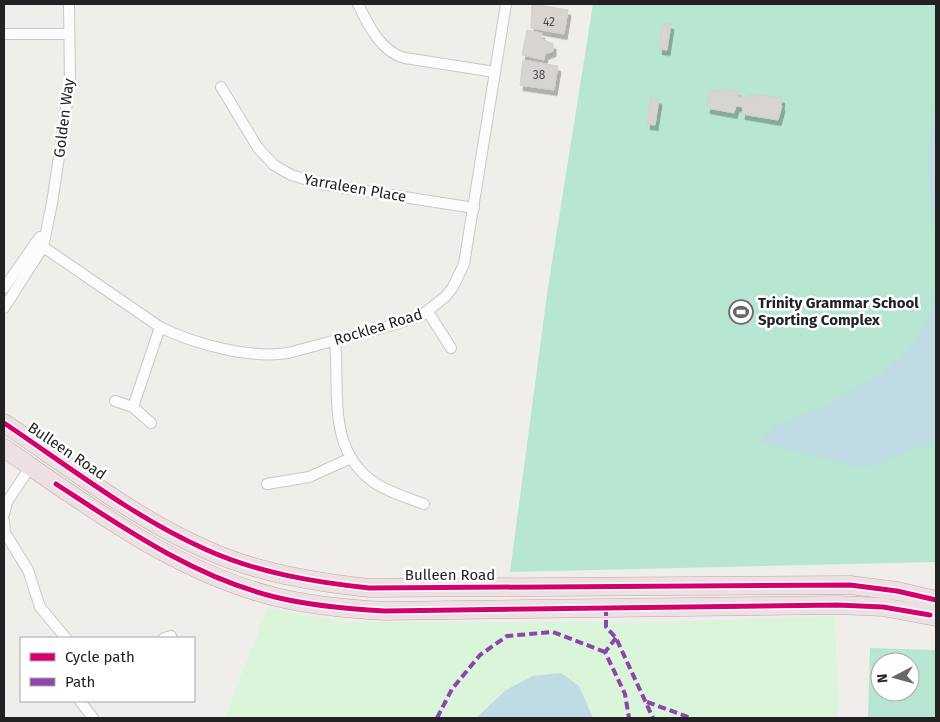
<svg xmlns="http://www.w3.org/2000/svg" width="940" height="722" font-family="'Fira Sans',sans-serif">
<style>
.park{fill:#daf5da}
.pitch{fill:#b7e6d2;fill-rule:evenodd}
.water{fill:#bfdbe3}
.building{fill:#d7d4d2;stroke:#d3d0cc;filter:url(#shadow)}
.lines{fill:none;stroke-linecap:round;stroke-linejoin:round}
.street-casing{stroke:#c9c8c7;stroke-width:12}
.highway-casing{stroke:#c5a2ac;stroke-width:19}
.street{stroke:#fdfcfc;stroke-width:10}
.highway{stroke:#ece0e2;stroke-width:18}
.quiet{stroke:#8e44ad;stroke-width:4;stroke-dasharray:8 4;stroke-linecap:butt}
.cycleway-casing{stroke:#fff;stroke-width:8}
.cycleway{stroke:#d6006c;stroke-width:5}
.labels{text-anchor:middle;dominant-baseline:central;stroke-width:5;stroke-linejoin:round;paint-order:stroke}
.number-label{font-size:12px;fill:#4f4e4e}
.street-label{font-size:15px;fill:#222;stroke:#fff}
.poi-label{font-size:15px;font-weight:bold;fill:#222;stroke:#fff;text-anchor:start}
</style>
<defs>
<filter id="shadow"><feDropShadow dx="3" dy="5.5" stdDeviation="0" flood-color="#0004"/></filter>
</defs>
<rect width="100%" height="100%" fill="#f0eeeb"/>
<!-- park -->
<path class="park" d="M267 608 345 622H664L835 616 838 718H225Z"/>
<!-- pitch -->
<g class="pitch">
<path d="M593 4H936V562L510 572 548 287Z"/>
<path d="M870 648 936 650V718H868ZM880 662H910V692H880Z"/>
</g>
<!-- water -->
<g class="water">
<path d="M936 97V233L930 199 928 152Z"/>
<path d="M936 287V440L879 463 860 467 759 442 772 427 823 407 878 375 912 347 931 311Z"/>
<path d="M561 673 579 686 593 718H476L506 690 533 676Z"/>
</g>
<!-- building -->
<g class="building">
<path d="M532 4 568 10 564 34 531 28Z"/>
<path d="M663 23 671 24 667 50 659 49Z"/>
<path d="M527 30 542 33 540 38 553 44V51L545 54 544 60 522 55Z"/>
<path d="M523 60 558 66 554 90 520 85Z"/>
<path d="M722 89 738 91V97L748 98V95L756 96V94L782 98 781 105 782 106 778 120 742 114 743 107 736 106 734 113 707 108 710 90 722 92Z"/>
<path d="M651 97 659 99 655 125 647 124Z"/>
</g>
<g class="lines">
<!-- street casing -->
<g class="street-casing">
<g id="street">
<path d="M358 4C368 25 381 52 405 58L495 72"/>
<path d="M4 34H69"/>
<path d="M221 87 258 148 274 165 291 175 321 184 474 208"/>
<path d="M36 242 160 327C194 344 250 359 288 353L389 326 422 315 445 297 453 287 464 264 506 4"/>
<path d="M4 288 40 237"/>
<path d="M4 308 43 247 52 203 70 83 69 4"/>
<path d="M428 312 451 348"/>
<path d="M335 341C340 391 326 450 375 483 390 493 408 498 424 504"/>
<path d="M115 401 133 407 151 423"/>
<path d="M133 407 160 327"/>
<path d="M267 484 309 477 351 458"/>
<path d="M4 514 7 502 31 466"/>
<path d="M4 521 5 533 28 570 40 607 66 638"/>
<path d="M164 638 171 636"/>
<path d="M80 701 93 718"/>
</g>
</g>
<!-- highway casing -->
<g class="highway-casing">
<g id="highway">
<path d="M4 423C68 466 136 519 207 550 258 573 314 582 369 588L850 585 897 591 936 600"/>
<path d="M4 448C88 506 175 572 276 597 312 606 348 609 385 611L837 605 883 607 936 617"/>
</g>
</g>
<!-- street -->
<use href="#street" class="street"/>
<!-- highway -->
<use href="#highway" class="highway"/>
<!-- quiet -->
<g class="quiet">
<path d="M606 608V627L616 638 653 718"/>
<path d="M616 638 605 652 625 694 629 718"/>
<path d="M647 702 691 718"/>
<path d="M437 718 452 689 480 655 507 636 553 632 605 652"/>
</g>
<!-- cycleway casing -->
<g class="cycleway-casing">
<g id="cycleway">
<path d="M4 423C68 466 136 519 207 550 258 573 314 582 369 588L850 585 897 591 936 600"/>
<path d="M56 484C125 529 194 577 275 597 311 606 348 609 385 611L837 605 883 607 930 615"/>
</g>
</g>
<!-- cycleway -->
<use href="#cycleway" class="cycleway"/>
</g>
<!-- icons -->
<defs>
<g id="stadium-ring" transform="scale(1.25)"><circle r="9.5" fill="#fff" stroke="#6a6968" stroke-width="1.5"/><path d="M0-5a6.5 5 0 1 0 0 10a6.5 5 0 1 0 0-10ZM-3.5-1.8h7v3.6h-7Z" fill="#6a6968"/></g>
</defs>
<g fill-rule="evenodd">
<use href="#stadium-ring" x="741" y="312"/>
</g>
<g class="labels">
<!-- number labels -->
<g class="number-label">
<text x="549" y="22">42</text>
<text x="539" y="75">38</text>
</g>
<!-- street labels -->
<g class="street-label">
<text transform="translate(64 118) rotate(-83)">Golden Way</text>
<text transform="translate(355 188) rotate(10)">Yarraleen Place</text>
<text transform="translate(378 327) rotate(-17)">Rocklea Road</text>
<text transform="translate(67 451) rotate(34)">Bulleen Road</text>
<text x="450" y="575">Bulleen Road</text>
</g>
<!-- poi labels -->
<g class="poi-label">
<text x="758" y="303">Trinity Grammar School<tspan x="758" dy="17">Sporting Complex</tspan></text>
</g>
</g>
<!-- border -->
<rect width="940" height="722" fill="none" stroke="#222222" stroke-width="10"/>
<!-- legend -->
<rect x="20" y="637" width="175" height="65" fill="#ffffff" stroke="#a7a7a7"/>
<rect x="30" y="653" width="25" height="8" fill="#d6006c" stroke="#a7a7a7"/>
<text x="65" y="662" font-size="15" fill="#222222">Cycle path</text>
<rect x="30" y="678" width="25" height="8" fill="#8e44ad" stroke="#a7a7a7"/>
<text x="65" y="687" font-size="15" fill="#222222">Path</text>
<!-- north arrow -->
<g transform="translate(895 677) rotate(264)"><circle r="24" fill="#ffffff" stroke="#a7a7a7"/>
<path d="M0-4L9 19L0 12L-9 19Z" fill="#6a6968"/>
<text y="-8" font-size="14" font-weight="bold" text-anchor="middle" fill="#222222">N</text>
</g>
</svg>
